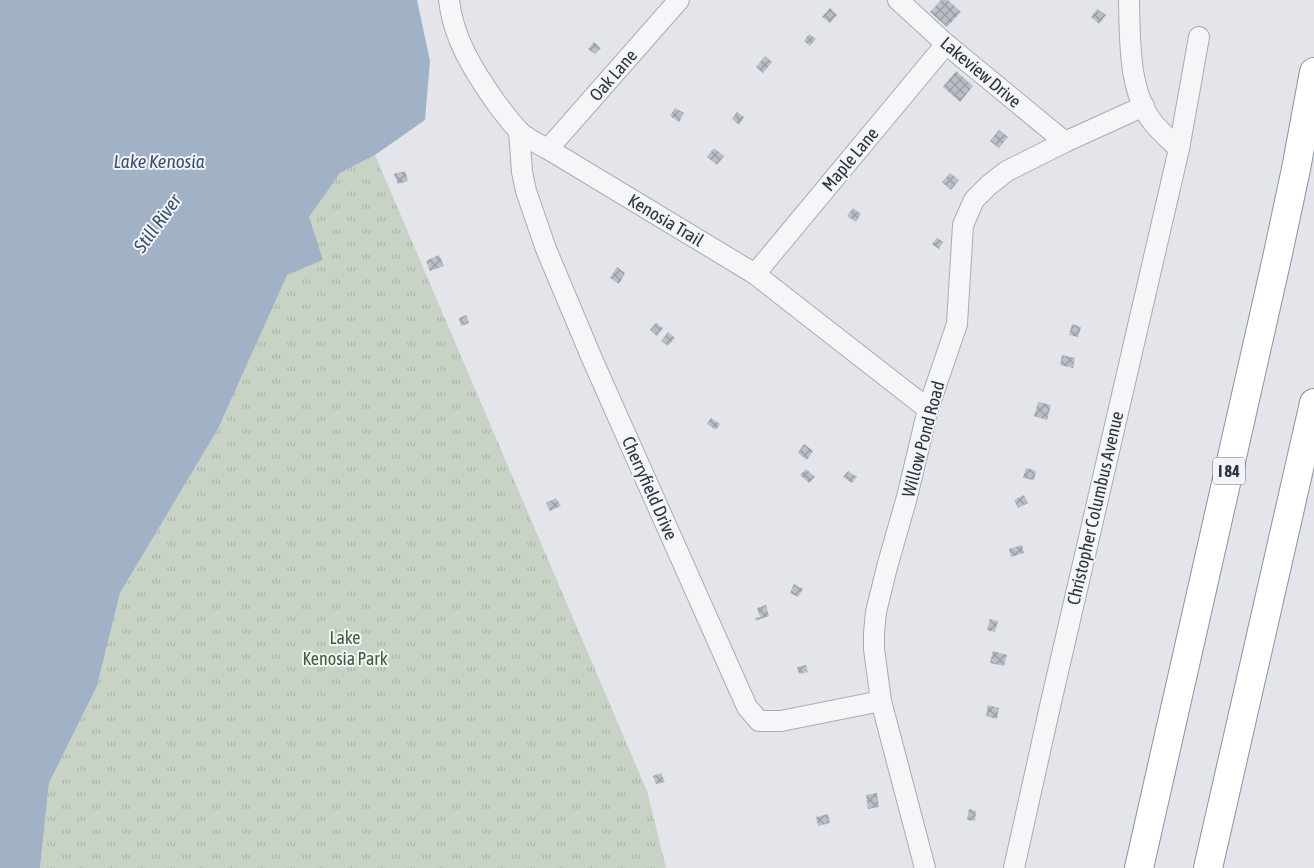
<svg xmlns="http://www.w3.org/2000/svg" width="1314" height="868" font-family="'Asap Condensed',sans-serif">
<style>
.park{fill:url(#park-tufts)}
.water{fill:#a1b2c7}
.building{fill:url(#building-cross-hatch)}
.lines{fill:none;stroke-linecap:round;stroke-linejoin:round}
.minor-casing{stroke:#a8acb4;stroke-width:22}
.motorway-casing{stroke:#8b93a0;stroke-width:30}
.minor{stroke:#f5f6f8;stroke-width:20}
.motorway{stroke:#fff;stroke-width:28}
.labels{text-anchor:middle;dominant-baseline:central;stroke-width:4;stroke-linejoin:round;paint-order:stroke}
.shield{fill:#f2f4f7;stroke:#676d78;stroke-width:1}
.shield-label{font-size:16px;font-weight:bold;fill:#2c3341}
.street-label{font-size:18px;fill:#2c3341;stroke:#f2f4f7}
.park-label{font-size:18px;fill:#3f5c3a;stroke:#f2f4f7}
.water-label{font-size:19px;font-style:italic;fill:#395172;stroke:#f2f4f7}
</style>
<defs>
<pattern id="park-tufts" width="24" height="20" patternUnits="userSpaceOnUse" patternTransform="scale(1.25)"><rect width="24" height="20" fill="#c8d3c5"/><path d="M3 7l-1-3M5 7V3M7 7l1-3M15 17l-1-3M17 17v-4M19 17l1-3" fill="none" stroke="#acb6aa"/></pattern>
<pattern id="building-cross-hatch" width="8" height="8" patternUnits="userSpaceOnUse" patternTransform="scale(1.25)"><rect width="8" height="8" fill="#babec6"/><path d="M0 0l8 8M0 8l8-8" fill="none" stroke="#979ba2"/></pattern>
</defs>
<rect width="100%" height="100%" fill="#e3e5ea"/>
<!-- park -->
<path class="park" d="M375 155 647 791 666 868H40L49 783 97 686 120 593 218 429 287 274 323 260 308 217 340 173Z"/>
<!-- water -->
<path class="water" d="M0 0H417L430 61 425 120 375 155 340 173 309 217 323 260 287 275 218 429 120 593 97 686 49 783 40 868H0Z"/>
<!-- building -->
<g class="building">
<path d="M941 0H948L961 12 947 27 930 12Z"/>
<path d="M830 8 837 15 830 23 822 17Z"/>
<path d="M1097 9 1106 15 1099 24 1091 17Z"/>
<path d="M809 34 816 39 810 46 804 41Z"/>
<path d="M594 42 601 48 595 54 588 49Z"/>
<path d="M765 56 772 62 763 73 756 67Z"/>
<path d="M956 71 973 86 960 102 943 87Z"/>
<path d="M675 108 684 113 679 122 670 116Z"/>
<path d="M737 112 744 117 739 125 732 119Z"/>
<path d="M999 130 1008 137 999 148 990 141Z"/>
<path d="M714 148 724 156 717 165 707 157Z"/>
<path d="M405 171 408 181 398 184 394 174Z"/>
<path d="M950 173 959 180 951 190 942 182Z"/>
<path d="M853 208 861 214 856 222 847 216Z"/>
<path d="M937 238 943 242 939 249 932 244Z"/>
<path d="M439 255 444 266 430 271 426 261Z"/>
<path d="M617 267 625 273 619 284 610 278Z"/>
<path d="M466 315 469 323 461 326 459 318Z"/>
<path d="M656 323 663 328 657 336 650 330Z"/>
<path d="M1072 324 1081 327 1078 337 1069 335Z"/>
<path d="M668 332 675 338 668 346 661 341Z"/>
<path d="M1062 355 1075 358 1073 368 1060 365Z"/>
<path d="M1038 402 1051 405 1047 420 1034 416Z"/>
<path d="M711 418 720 424 716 430 707 424Z"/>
<path d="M804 444 813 451 807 460 798 453Z"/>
<path d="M1026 468 1036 471 1034 480 1023 478Z"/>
<path d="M806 469 815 477 809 483 800 475Z"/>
<path d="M848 471 857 477 852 483 843 477Z"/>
<path d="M1024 495 1028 503 1018 508 1014 500Z"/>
<path d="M556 498 561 506 550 511 546 503Z"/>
<path d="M1022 545 1024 553 1011 557 1009 549Z"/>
<path d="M794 584 803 589 798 597 790 593Z"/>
<path d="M766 605 769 616 755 621V618L760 617 757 608Z"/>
<path d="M990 619 998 621 995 632 987 630Z"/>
<path d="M993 651 1007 655 1004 666 990 663Z"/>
<path d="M806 665 808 672 799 674 797 667Z"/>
<path d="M988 705 999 708 997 719 986 716Z"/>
<path d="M661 773 665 782 656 784 653 776Z"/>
<path d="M877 793 879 807 868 809 866 795Z"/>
<path d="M969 809 976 811 975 821 967 820Z"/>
<path d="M828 814 830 823 818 826 816 817Z"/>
</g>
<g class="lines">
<!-- minor casing -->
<g class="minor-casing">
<g id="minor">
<path d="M449 0C453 39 475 73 497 104 504 113 511 123 519 131 527 139 538 144 548 149L755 274 928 409"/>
<path d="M898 0 946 44 1065 142"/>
<path d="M1129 0C1130 39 1128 92 1154 124 1162 133 1171 141 1179 149"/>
<path d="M519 131 522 172 526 191 546 249 593 361 747 707 759 721H781L881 701"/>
<path d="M548 149 679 0"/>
<path d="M755 274 946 44"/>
<path d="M925 868 881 701 874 649V633L876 612 887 567 907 497 928 409 957 324 963 225 974 200 989 185 1007 171 1065 142 1144 106"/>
<path d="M1014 868 1051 702 1179 149 1199 37"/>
</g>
</g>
<!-- motorway casing -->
<g class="motorway-casing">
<g id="motorway">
<path d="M1139 868 1277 258 1296 169 1314 72"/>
<path d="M1208 868 1314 403"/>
</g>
</g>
<!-- minor -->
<use href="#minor" class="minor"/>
<!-- motorway -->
<use href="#motorway" class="motorway"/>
</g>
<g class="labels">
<!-- shield labels -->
<rect class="shield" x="1213" y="457.5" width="32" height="27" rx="4"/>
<g class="shield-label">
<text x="1229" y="471">I 84</text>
</g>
<!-- street labels -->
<g class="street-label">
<text transform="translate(981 72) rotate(40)">Lakeview Drive</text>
<text transform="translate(613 75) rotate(-49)">Oak Lane</text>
<text transform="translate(850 159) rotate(-50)">Maple Lane</text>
<text transform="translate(666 220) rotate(31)">Kenosia Trail</text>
<text transform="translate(923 439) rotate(-75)">Willow Pond Road</text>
<text transform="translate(650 488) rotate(66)">Cherryfield Drive</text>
<text transform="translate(1095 508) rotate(-77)">Christopher Columbus Avenue</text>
</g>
<!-- park labels -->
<g class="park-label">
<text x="345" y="637">Lake<tspan x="345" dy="21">Kenosia Park</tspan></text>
</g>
<!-- water labels -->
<g class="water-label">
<text x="159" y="161">Lake Kenosia</text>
<text transform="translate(157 223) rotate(-54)">Still River</text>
</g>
</g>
</svg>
